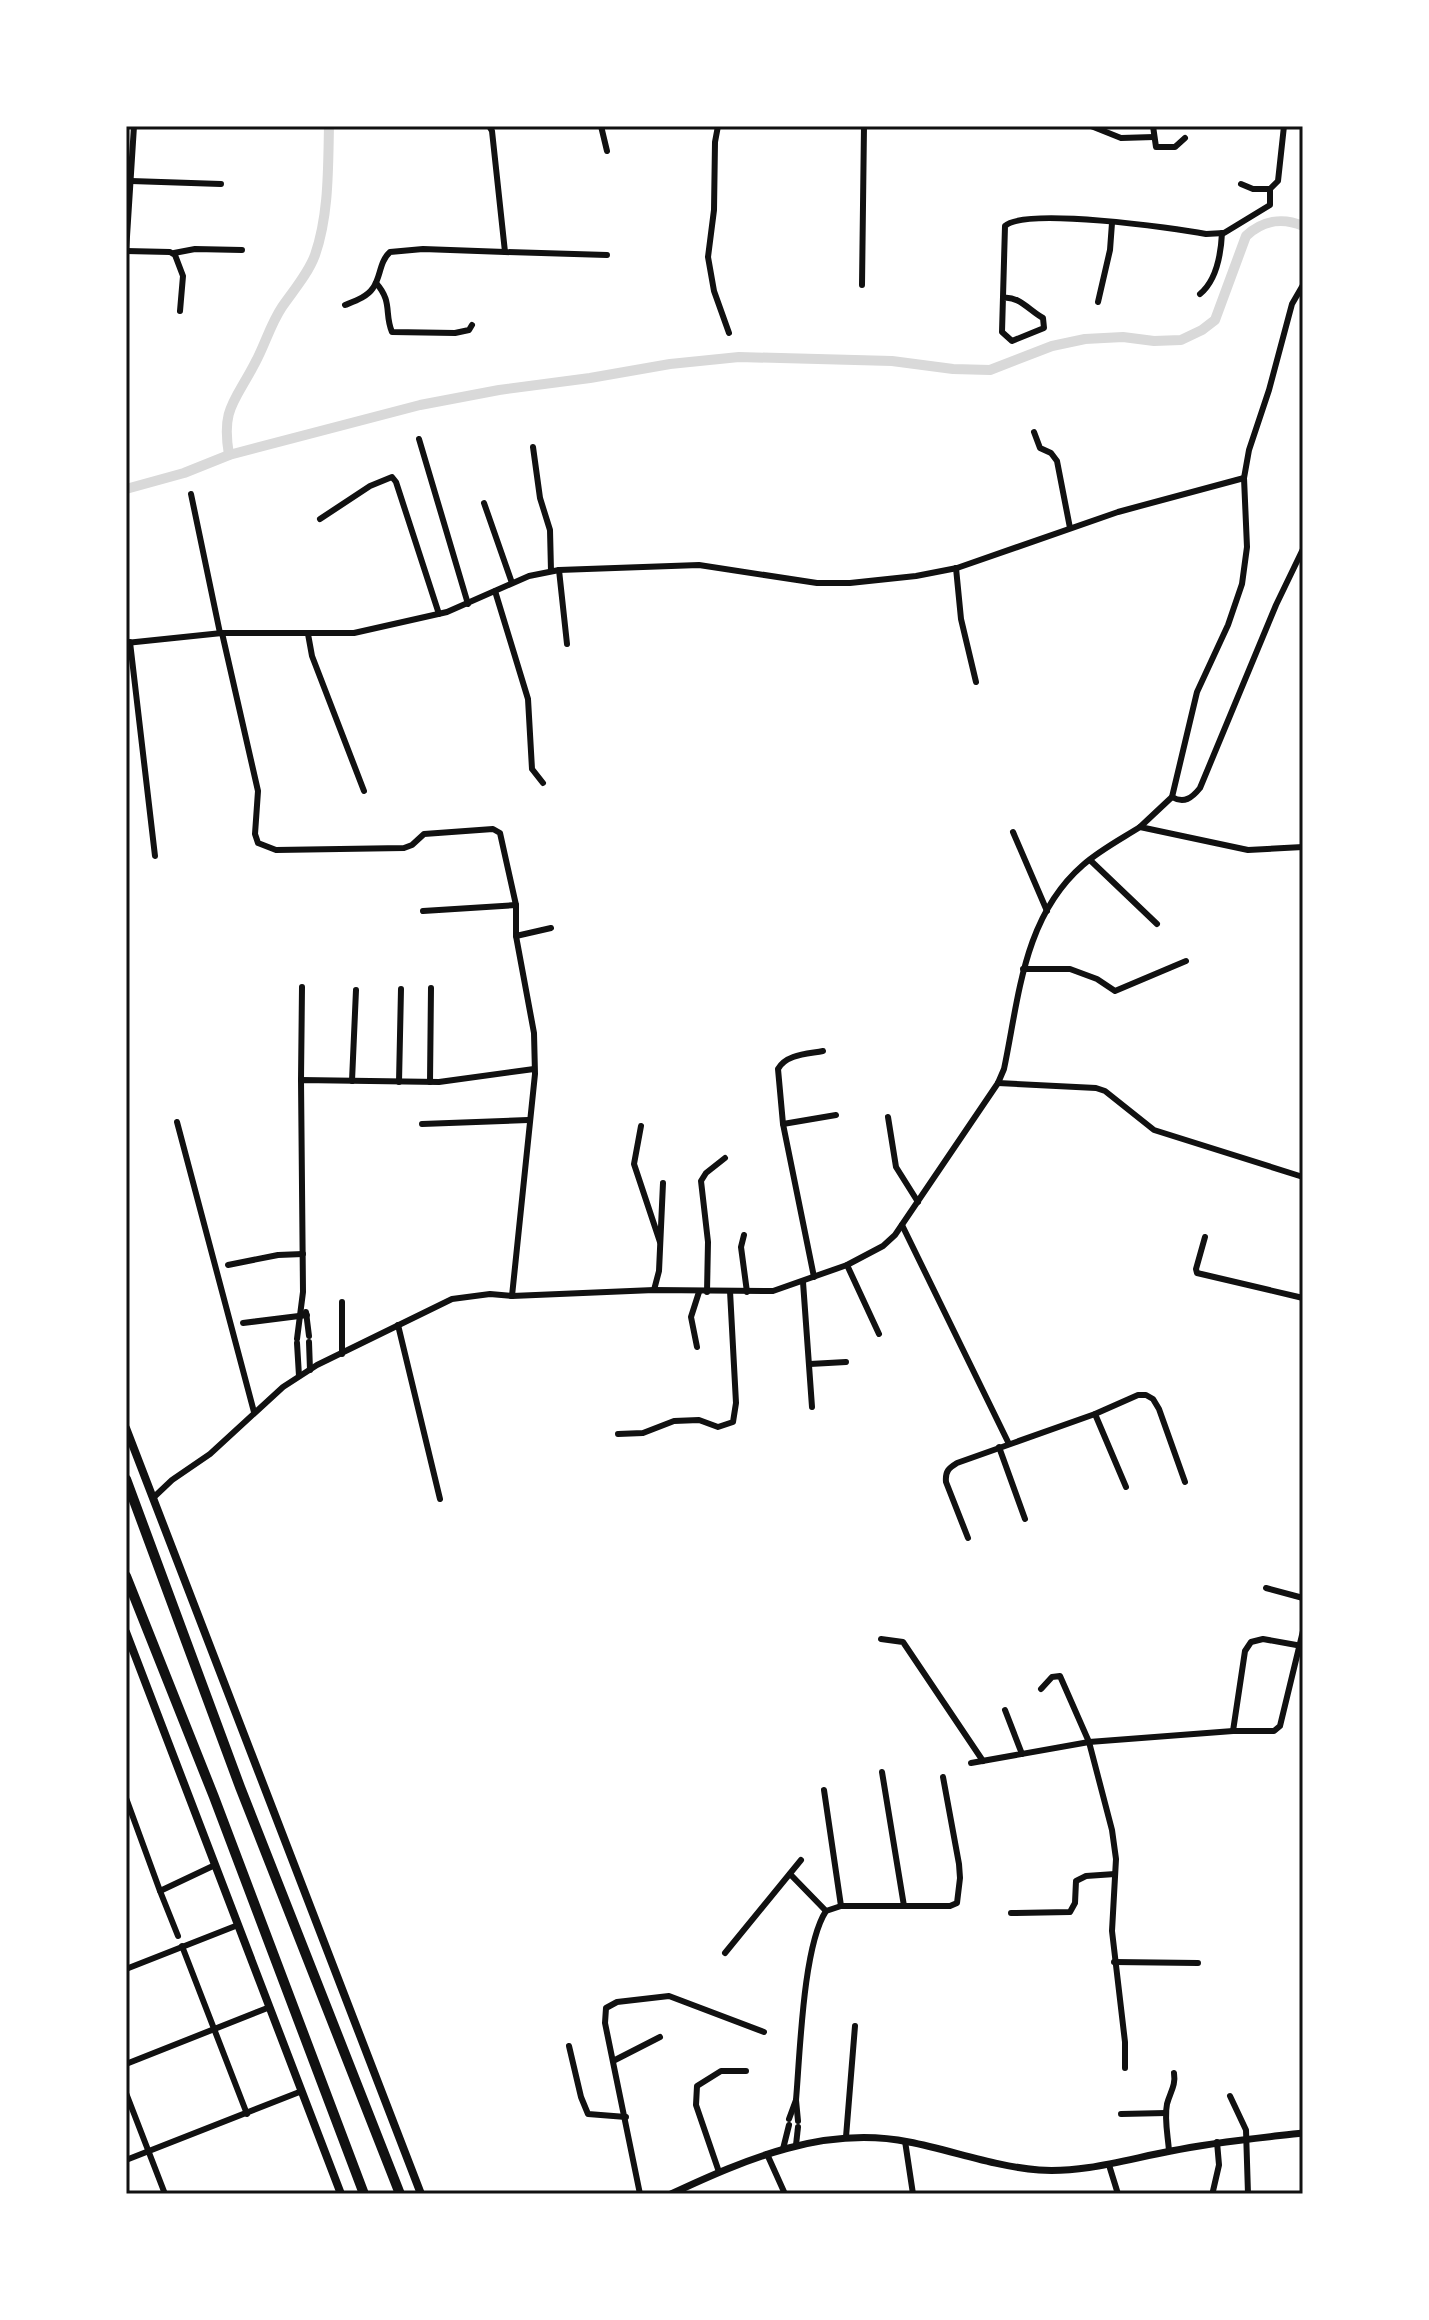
<svg xmlns="http://www.w3.org/2000/svg" width="1429" height="2320" font-family="Ubuntu,sans-serif">
<style>
.lines{fill:none;stroke-linecap:round;stroke-linejoin:round}
.canal{stroke:#d9d9d9;stroke-width:10}
.minor{stroke:#111;stroke-width:6}
.tertiary{stroke:#111;stroke-width:7}
.secondary{stroke:#111;stroke-width:8}
.trunk{stroke:#111;stroke-width:10}
.neatline{fill:none;stroke:#111;stroke-width:3}
</style>
<rect width="100%" height="100%" fill="#fff"/>
<g class="lines">
<!-- canal -->
<g class="canal">
<path d="M229 455C221 408 235 402 255 363 265 345 270 325 282 307 293 291 308 274 315 255 329 215 328 168 329 126"/>
<path d="M126 489 184 473 229 455 420 405 499 390 590 378 670 364 739 357 892 361 953 369 990 370 1052 346 1085 339 1123 337 1154 341 1181 340 1202 330 1215 320 1246 236C1262 221 1282 217 1303 226"/>
</g>
<!-- minor -->
<g class="minor">
<path d="M489 126 492 131 505 252 607 255"/>
<path d="M601 126 607 151"/>
<path d="M718 126 715 142 714 210 708 257 714 291 729 333"/>
<path d="M1091 126 1121 138 1154 137"/>
<path d="M1153 126 1156 147H1175L1185 138"/>
<path d="M131 181 221 184"/>
<path d="M1241 184 1253 189H1270"/>
<path d="M126 251 170 252 175 255 183 276 180 311"/>
<path d="M126 252 134 126"/>
<path d="M174 253 195 249 242 250"/>
<path d="M376 283C393 302 384 313 392 332L455 333 469 330 472 325"/>
<path d="M862 285 864 126"/>
<path d="M1200 294C1217 280 1221 253 1222 233"/>
<path d="M1003 298C1018 295 1030 311 1043 318L1044 328 1012 341 1002 332 1005 226C1025 207 1174 228 1206 234L1224 233 1270 205V189L1278 181 1284 126"/>
<path d="M1098 302 1110 250 1112 223"/>
<path d="M345 305C355 301 367 297 373 288 381 277 379 262 390 252L423 249 505 252"/>
<path d="M1034 432 1040 448 1051 453 1057 461 1070 528"/>
<path d="M419 439 468 604"/>
<path d="M533 447 540 498 550 530 551 571"/>
<path d="M191 494 220 633"/>
<path d="M484 503 512 583"/>
<path d="M320 519 370 486 392 477 396 482 439 614"/>
<path d="M956 568 961 619 976 682"/>
<path d="M559 570 567 644"/>
<path d="M495 591 528 699 532 769 543 783"/>
<path d="M222 633 258 791 255 834 258 843 276 850 404 848 412 845 424 834 493 829 500 833 516 905V936L534 1033 535 1074 512 1296"/>
<path d="M308 634 312 656 364 791"/>
<path d="M130 642 155 856"/>
<path d="M126 643 222 633H354L447 612 529 576 559 570 699 565 817 583H850L916 576 957 568 1118 512 1244 478"/>
<path d="M1172 797C1184 804 1192 798 1200 788L1276 605 1303 549"/>
<path d="M1140 827 1172 797 1197 692 1228 625 1242 584 1247 547 1244 478 1249 450 1269 390 1292 304 1303 285"/>
<path d="M1013 832 1047 911"/>
<path d="M1090 860 1157 924"/>
<path d="M423 911 516 905"/>
<path d="M516 936 551 928"/>
<path d="M1023 969H1070L1097 979 1115 991 1186 961"/>
<path d="M301 1080 302 987"/>
<path d="M352 1081 356 990"/>
<path d="M399 1082 401 989"/>
<path d="M430 1082 431 988"/>
<path d="M998 1083 1096 1088 1105 1091 1154 1130 1303 1177"/>
<path d="M888 1117 896 1167 918 1202"/>
<path d="M177 1122 254 1412"/>
<path d="M422 1124 528 1120"/>
<path d="M783 1124 836 1115"/>
<path d="M641 1126 634 1164 660 1242"/>
<path d="M902 1225 1009 1444"/>
<path d="M744 1235 741 1247 747 1292"/>
<path d="M1205 1237 1196 1269 1197 1273 1303 1298"/>
<path d="M228 1265 278 1255 303 1254"/>
<path d="M847 1265 879 1334"/>
<path d="M814 1277 783 1124 778 1069C786 1054 808 1054 823 1051"/>
<path d="M803 1282 812 1407"/>
<path d="M654 1290 659 1271 663 1183"/>
<path d="M707 1292 708 1242 701 1181 706 1173 725 1158"/>
<path d="M306 1312 309 1336"/>
<path d="M243 1323 307 1315"/>
<path d="M398 1325 440 1499"/>
<path d="M297 1339 303 1292 301 1080 439 1082 534 1069"/>
<path d="M309 1342 310 1370"/>
<path d="M297 1343 299 1376"/>
<path d="M697 1347 691 1317 699 1292"/>
<path d="M342 1354V1302"/>
<path d="M810 1364 846 1362"/>
<path d="M1095 1414 1126 1487"/>
<path d="M618 1434 643 1433 674 1421 699 1420 718 1427 733 1422 736 1403 730 1291"/>
<path d="M999 1447 1025 1519"/>
<path d="M153 1498 172 1480 210 1454 283 1387 317 1365 452 1299 490 1294 512 1296 654 1290 773 1291 847 1265 883 1246 895 1235 998 1083 1004 1069C1019 998 1023 917 1083 865 1100 850 1121 839 1140 827L1248 850 1303 847"/>
<path d="M968 1538 946 1482C945 1471 949 1468 957 1463L1095 1414 1138 1395H1146L1153 1399 1159 1409 1185 1482"/>
<path d="M1266 1588 1303 1598"/>
<path d="M881 1639 903 1642 983 1761"/>
<path d="M1041 1689 1052 1677 1060 1676 1089 1742 1112 1830 1116 1859 1112 1931 1125 2042V2068"/>
<path d="M1005 1710 1022 1754"/>
<path d="M1233 1731 1245 1651 1251 1642 1263 1639 1302 1646"/>
<path d="M971 1763 1089 1742 1233 1731H1274L1280 1726 1303 1631"/>
<path d="M882 1772 904 1906"/>
<path d="M824 1790 841 1906"/>
<path d="M126 1798 160 1891 215 1865"/>
<path d="M790 1874 826 1911"/>
<path d="M160 1891 178 1936"/>
<path d="M1011 1913 1070 1912 1075 1903 1076 1881 1086 1876 1115 1874"/>
<path d="M182 1946 247 2114"/>
<path d="M725 1953 801 1860"/>
<path d="M1114 1962 1198 1963"/>
<path d="M126 1969 238 1925"/>
<path d="M569 2046 581 2097 588 2114 626 2117"/>
<path d="M615 2060 660 2037"/>
<path d="M126 2064 270 2007"/>
<path d="M126 2093 165 2194"/>
<path d="M1230 2096 1246 2130 1248 2194"/>
<path d="M1121 2114 1166 2113"/>
<path d="M789 2119 796 2100"/>
<path d="M798 2121 796 2100C800 2054 803 1946 826 1911L841 1906H950L957 1903 960 1878 959 1864 943 1777"/>
<path d="M846 2137 855 2026"/>
<path d="M905 2141 913 2194"/>
<path d="M796 2145 798 2127"/>
<path d="M783 2149 789 2125"/>
<path d="M1169 2151C1168 2136 1164 2119 1167 2104 1170 2092 1176 2086 1174 2073"/>
<path d="M767 2154 785 2194"/>
<path d="M126 2160 302 2091"/>
<path d="M1109 2165 1118 2194"/>
<path d="M719 2172 696 2105 697 2086 721 2071H746"/>
<path d="M1213 2191 1219 2165 1217 2142"/>
<path d="M640 2194 605 2023 606 2008 617 2002 669 1996 764 2032"/>
</g>
<!-- tertiary -->
<path class="tertiary" d="M671 2194C746 2159 825 2125 909 2142 951 2150 997 2167 1039 2170 1084 2173 1128 2159 1171 2151 1214 2142 1259 2138 1303 2133"/>
<!-- secondary -->
<g class="secondary">
<path d="M126 1428 421 2194"/>
<path d="M126 1632 341 2194"/>
</g>
<!-- trunk -->
<g class="trunk">
<path d="M126 1479 240 1787 400 2194"/>
<path d="M126 1576 214 1797 364 2194"/>
</g>
</g>
<!-- border -->
<rect width="1429" height="2320" fill="none" stroke="#ffffff" stroke-width="256"/>
<rect x="128" y="128" width="1173" height="2064" class="neatline"/>
</svg>
